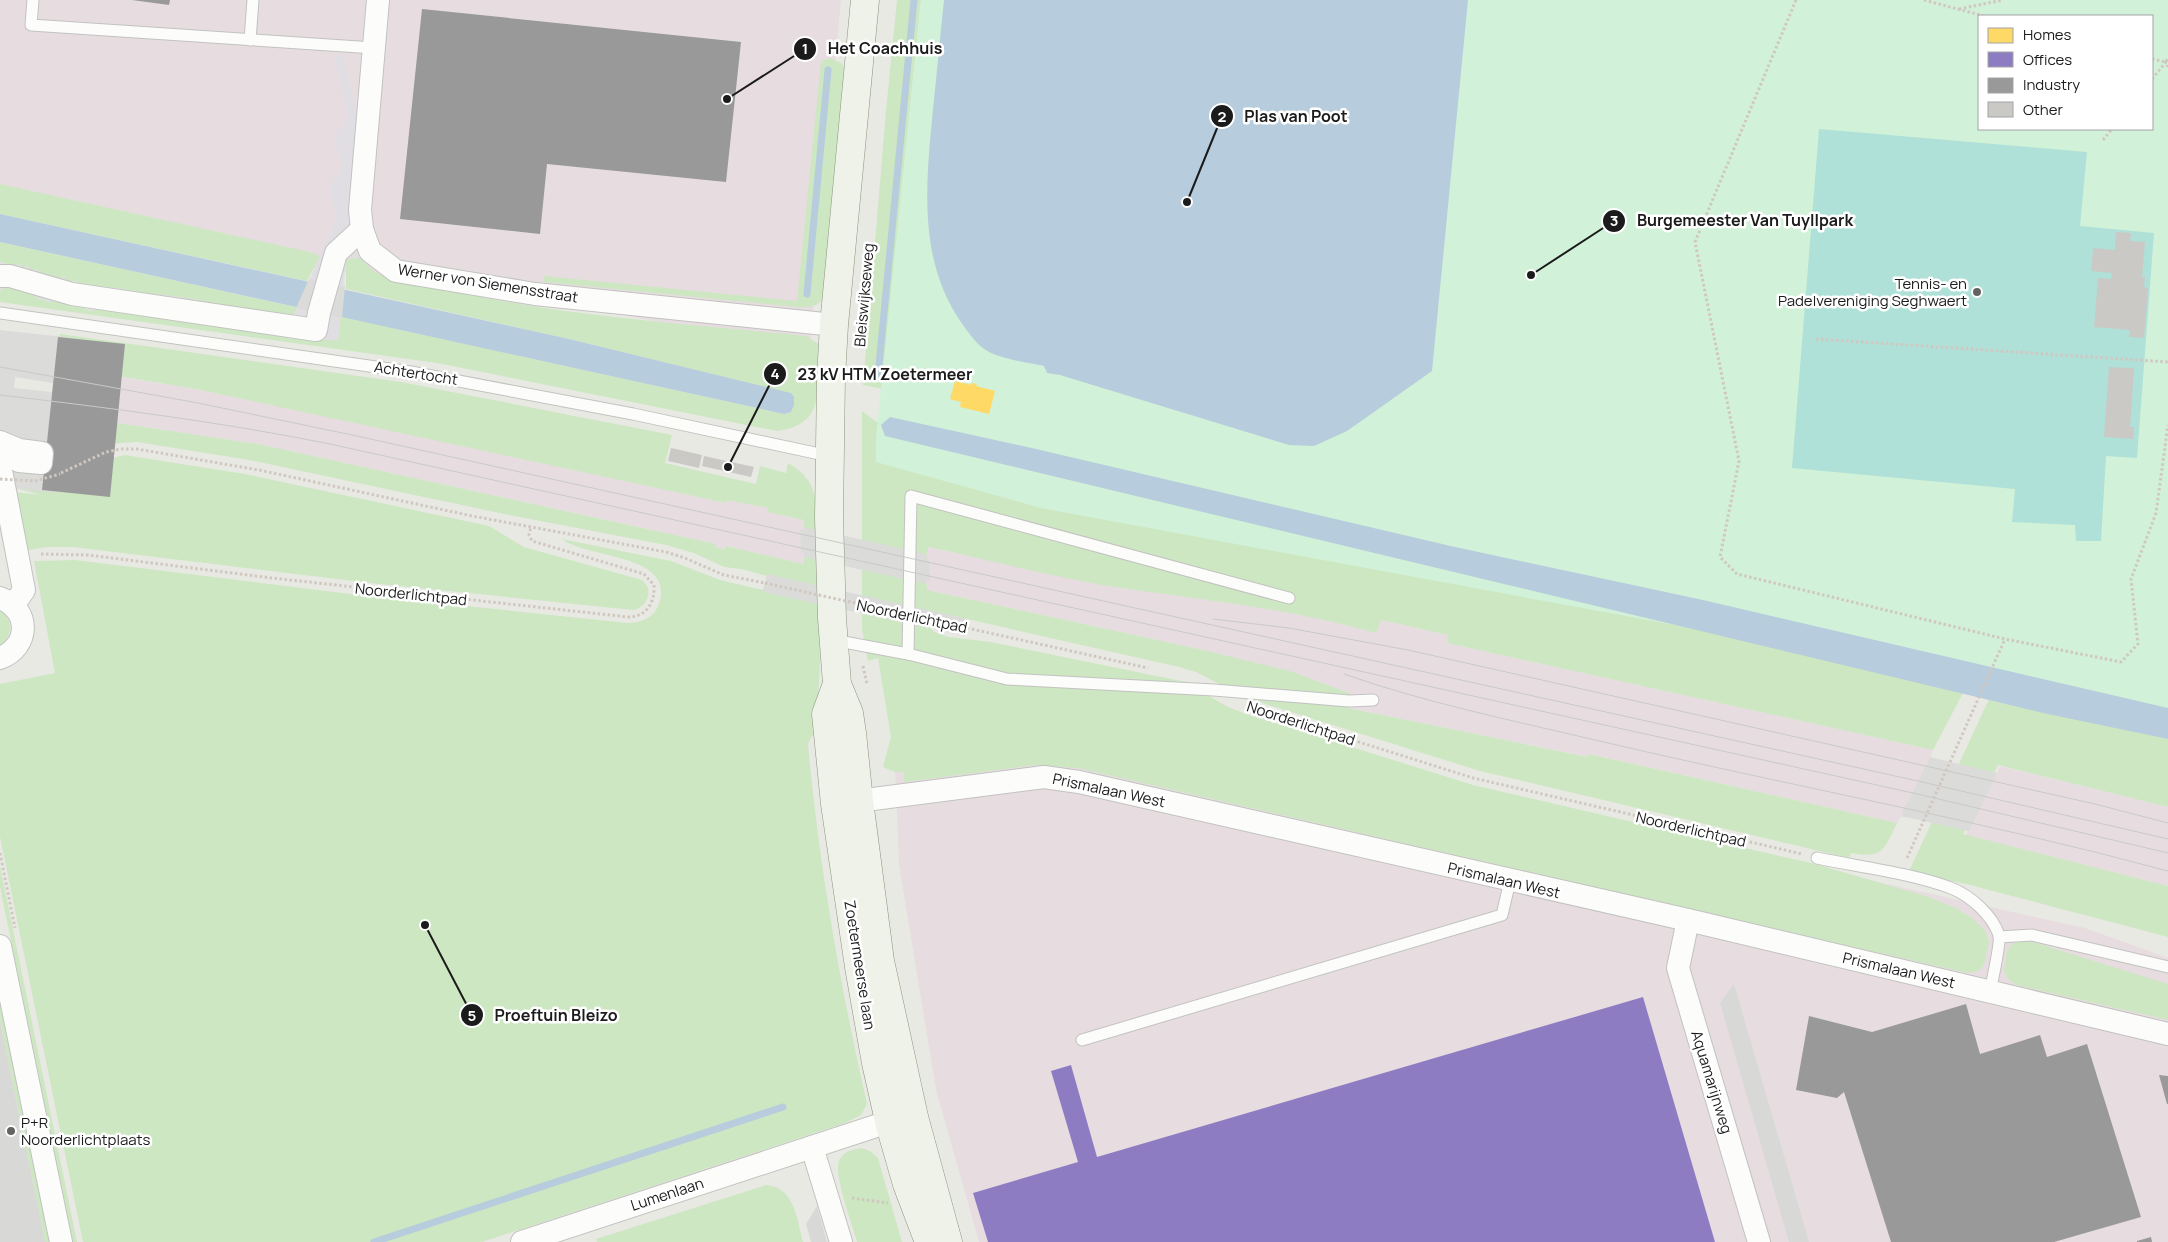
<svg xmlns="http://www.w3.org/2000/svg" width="2168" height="1242" font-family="Manrope,sans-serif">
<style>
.industrial{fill:#e7dde0}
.grass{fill:#cde7c2}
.park{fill:#d1f1d9;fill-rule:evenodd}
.pitch{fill:#afe1d8}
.parking{fill:#d8d8d6}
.plaza{fill:#e0dee3}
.water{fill:#b7ccdc}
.pier{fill:#dbdbd9;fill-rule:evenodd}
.homes{fill:#ffd966}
.offices{fill:#8e7cc3}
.industry{fill:#999}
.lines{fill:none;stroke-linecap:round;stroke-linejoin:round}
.stream{stroke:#b7ccdc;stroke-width:7}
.building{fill:#cac9c5}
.lane-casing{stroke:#c2c2c0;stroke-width:13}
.street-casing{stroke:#c2c2c0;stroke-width:24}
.secondary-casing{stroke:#8c937d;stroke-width:29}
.path{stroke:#d1c7c1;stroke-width:3;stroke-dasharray:2.5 2.5;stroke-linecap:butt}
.lane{stroke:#fcfcfb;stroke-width:11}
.street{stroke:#fcfcfb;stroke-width:22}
.secondary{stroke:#eff2e9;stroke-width:28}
.tram{stroke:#c9c9c8;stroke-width:1}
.path-bridge{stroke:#d1c7c1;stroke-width:3;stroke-dasharray:2.5 2.5;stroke-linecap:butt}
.poi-dot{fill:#636361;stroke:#fff;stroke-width:2}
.labels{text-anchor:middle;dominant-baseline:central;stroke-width:5;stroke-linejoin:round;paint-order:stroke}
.street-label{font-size:15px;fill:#1b1b1b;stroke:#fff}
.poi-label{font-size:15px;fill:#1b1b1b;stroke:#fff;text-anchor:end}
.leader{fill:none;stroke:#1b1b1b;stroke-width:2}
.callout-dot{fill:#1b1b1b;stroke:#fff;stroke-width:2}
.mark-label{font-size:15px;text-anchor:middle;font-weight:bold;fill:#fff}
.callout-label{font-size:16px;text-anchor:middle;font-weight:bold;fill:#1b1b1b;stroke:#fff;stroke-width:5;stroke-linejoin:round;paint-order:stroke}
</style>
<rect width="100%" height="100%" fill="#e9e9e4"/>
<!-- industrial -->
<g class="industrial">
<path d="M0 0H841L810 347 738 337 469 286 317 269 0 204Z"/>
<path d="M122 377 196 389 438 440 726 503 727 500 768 508 767 512 804 520V527L925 554 927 547 1111 586 1287 611 1332 620 1376 633 1380 620 1448 635 1447 643 1933 750 1930 758 1997 773 2000 766 2168 807V886L1966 836 1968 831 1901 816 1897 823 1590 754 1589 757 1348 708 1351 694 1203 650 927 590 926 583 805 557 804 564 726 546 725 549 715 547V544L639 527 258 444 117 423Z"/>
<path d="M891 663 2085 928 2168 958V1242H979L936 1090 899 865Z"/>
</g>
<!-- grass -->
<g class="grass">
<path d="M897 0H921L903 178 901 221 888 390 863 385 886 111Z"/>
<path d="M830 58 841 63 846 69 823 299C815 308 808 308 797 307L544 282V276L797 301 821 61Z"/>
<path d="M0 184 310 252 320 256 307 281 0 214Z"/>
<path d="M0 242 295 307 297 308 293 317 204 304 198 301V299L193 302C183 294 149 296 135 292V290L132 292 77 284 75 281 68 282 63 277 61 279C52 278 42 276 36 269L30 271 26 266 23 270 18 265 16 267 0 262Z"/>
<path d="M359 257C365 263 371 270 379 274 402 285 432 287 456 292 571 317 689 324 806 336L817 343 820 349C817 389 826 425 777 431L437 363 0 302V290L4 286 7 287 38 295 40 298 47 299 46 301 54 300 82 306 90 311 96 308 323 338 324 340 326 338 331 339 332 341V339L337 340 340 318 342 317 784 414 791 412 790 393 569 339 346 289V259Z"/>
<path d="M60 334 401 382 672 435 665 463 756 484 760 466 786 473 788 463C804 472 813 483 816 501L820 663 816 733 811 737 808 744C819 865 840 985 867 1104L861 1115 845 1123 482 1242H83L0 837V684L55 673 34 561 75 560 342 593 628 623C638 623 646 620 653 614 658 608 661 600 661 592 662 554 583 557 562 539L671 561 720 580 763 590 767 576 741 569 724 567 694 553 666 545 509 515 249 460 137 442 107 444 117 423 258 444 716 544 715 547 725 549 726 546 804 564V520L767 512 768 508 727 500 726 503 196 389 70 368 0 363 60 336Z"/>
<path d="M862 411 881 425 1648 618 1963 693 1933 750 1447 643 1448 635 1381 620 1376 633C1290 608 1202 600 1114 587 1052 577 990 560 928 547L925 565 927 590 1203 650 1290 671 1351 694 1348 708 1588 757 1589 754 1897 823C1884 850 1883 859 1851 853L1849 858 1480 771 1268 705 1233 691 1196 672 1179 667 927 610 928 624 934 632 948 637 991 642 1186 682 1226 706 1243 713 1473 785 1815 864 1929 897 1956 908 1972 918 1985 930 1989 942 1984 965 1978 971 1967 973 1078 768 1035 765 904 782V772H895L883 767 891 737 878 658 868 661 862 629Z"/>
<path d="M125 455 245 474 489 526 524 547 642 580 648 587C650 599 644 608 633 610L370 583 73 547H48L23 551 13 492 41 495 0 484Z"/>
<path d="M0 610C15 621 12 636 0 647Z"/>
<path d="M1989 699 2168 739V807L1998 765 1963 834 2168 886V937L1970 885 1914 873 1910 869Z"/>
<path d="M0 866 77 1242H73L0 887Z"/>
<path d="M2026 940 2168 984V1020L2017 985 2009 980 2004 971 2007 950 2012 944Z"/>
<path d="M0 998 50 1242H45L0 1021Z"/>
<path d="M862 1148 870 1151 878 1158 902 1242H857C853 1226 833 1174 839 1161 843 1151 852 1150 862 1148Z"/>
<path d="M766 1185C795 1187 797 1220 803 1242H597L596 1239Z"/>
</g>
<!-- park -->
<path class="park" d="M921 0H2168V716L1041 508 876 462V437ZM1979 16H2152V129H1979Z"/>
<!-- pitch -->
<path class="pitch" d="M1819 129 2087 152 2080 226 2154 233 2137 458 2106 456 2101 541H2076L2075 525 2012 522 2015 489 1792 468Z"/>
<!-- parking -->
<g class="parking">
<path d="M1734 984 1809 1242H1789L1720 1003Z"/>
<path d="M0 1021 45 1242H0Z"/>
<path d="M817 1206 827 1242H811L806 1224Z"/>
</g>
<!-- plaza -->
<path class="plaza" d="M336 55 345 56V62L358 119 349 225 355 251 359 258 346 259 338 342 336 340 334 341 333 339 331 341 330 339 329 341 328 339 325 340V338L322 340 321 338 320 340 99 308V310L96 308 94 312 93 309 90 311 89 309 88 311 87 308 85 310 84 306 81 308 80 305 79 308 78 305 54 300 53 302H46L47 299 45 301 43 298 42 300 41 298 38 300 35 293V295L34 293 28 294V292L18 290 19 289 9 287V289L6 287 5 289 4 286 0 292V262L2 261 4 265 11 266 12 264 14 266V264L16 267 20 263 23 270 28 264 30 271H34L37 268 39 274 45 273 47 276 50 274 51 278 57 277V279L60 277 61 279 64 276 66 282 68 280 69 282 73 283 76 279 77 284 107 288 111 286 110 288H122L123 290 127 289V291L132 292 135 290 136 294 140 295 141 293 149 296V294L151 297 153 293 155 295 156 293 160 297 162 294 166 296 169 294V297L170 295 171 297 173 295 175 298 177 296 179 300 181 296 182 299 184 297 186 299V297L188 299 191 298 193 302 196 298V301L197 299 199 301 201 299 203 304 204 302 206 304 207 302 212 305 214 303 213 305 217 306 218 304 223 306 225 305 224 307 233 306V308L236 306 239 309 240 307 245 310 246 308 248 310 250 308 249 310 252 309V311L293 317 337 217 329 189 342 166 334 138 349 119 335 63Z"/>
<!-- water -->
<g class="water">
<path d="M944 0H1468L1432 371 1347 431 1314 446 1289 445 1060 375 1047 373 1044 366C1026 362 1006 360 989 352 978 346 970 335 963 325 917 261 926 183 933 109 937 73 940 36 944 0Z"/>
<path d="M0 214 569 339 791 393 794 397V405L791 412 784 414 0 242Z"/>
<path d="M890 417 1036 449 1455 547 1703 600 2168 708V739L2043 713 885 436 881 425Z"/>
</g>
<!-- pier -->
<g class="pier">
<path d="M309 279 345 286 342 318 296 308Z"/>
<path d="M0 330 73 338 58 493 0 487ZM15 377 53 383 52 392 14 388Z"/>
<path d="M804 527 926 554V557L929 558 930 581 926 580V584L804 557V553H801L800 529 804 530Z"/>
<path d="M767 574 968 619 965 636 763 592Z"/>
<path d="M1930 757 1997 773 1969 831 1901 816Z"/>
</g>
<!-- homes -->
<path class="homes" d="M955 381 972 385V383L977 384 976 386 995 391 989 414 960 407 961 402 950 399Z"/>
<!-- offices -->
<path class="offices" d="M1643 997 1715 1242H988L973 1193 1078 1162 1051 1071 1071 1065 1097 1157Z"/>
<!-- industry -->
<g class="industry">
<path d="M132 0H170L169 5Z"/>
<path d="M422 9 741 42 726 182 547 164 540 234 400 219Z"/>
<path d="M58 337 125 344 110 497 42 490Z"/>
<path d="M1966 1004 1980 1054 2040 1035 2047 1057 2087 1044 2141 1217 2054 1242H1891L1844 1092 1837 1098 1796 1090 1809 1016 1872 1032Z"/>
<path d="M2159 1075 2168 1076V1104H2167Z"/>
<path d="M2151 1237 2152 1242H2137V1241Z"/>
</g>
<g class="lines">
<!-- stream -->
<g class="stream">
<path d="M807 294 828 70"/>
<path d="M878 376 914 0"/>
<path d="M374 1242 783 1107"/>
</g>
</g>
<!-- building -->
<g class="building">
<path d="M2116 232 2131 233 2130 241 2145 242 2142 277H2145L2144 287 2148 288 2144 338 2129 337 2130 330 2094 327 2098 278 2111 279 2112 273 2091 271 2093 248 2115 250Z"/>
<path d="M2109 367 2134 368 2130 427H2134L2133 439 2104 437Z"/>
<path d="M671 448 702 455 699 468 668 461Z"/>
<path d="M704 456 754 467 751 477 702 466Z"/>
</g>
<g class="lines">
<!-- lane casing -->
<g class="lane-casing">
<g id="lane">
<path d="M33 0 31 25 374 48"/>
<path d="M250 40 253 0"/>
<path d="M0 313 411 372 633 414 829 456"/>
<path d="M833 640 908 654 1007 679 1214 690 1349 701 1373 700"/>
<path d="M908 654 911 496 1289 598"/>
<path d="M1817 858C1860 867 1911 873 1951 888 1971 896 1992 915 1999 935 2001 943 1992 981 1990 992"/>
<path d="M1999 937 2032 935 2168 967"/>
<path d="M1082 1040 1502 915 1510 881"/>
</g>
</g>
<!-- street casing -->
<g class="street-casing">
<g id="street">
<path d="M378 0 360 210 362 229 370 251 396 271 535 294 834 325"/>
<path d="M0 276H10L72 294 316 330 319 313 336 253 362 229"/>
<path d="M0 442 19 450 42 453 41 463 19 461 20 451 0 449"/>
<path d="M0 465 24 590 13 606"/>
<path d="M0 658C30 647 31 609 0 598"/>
<path d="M842 803 1044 777 1079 782 1688 920 2168 1034"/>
<path d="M1688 920 1678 968 1759 1242"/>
<path d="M0 946 61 1242"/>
<path d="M812 1147 841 1242"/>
<path d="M522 1242 876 1126 890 1125 906 1120"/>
</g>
</g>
<!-- secondary casing -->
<g class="secondary-casing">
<g id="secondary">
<path d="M865 0 834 325 831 377 829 518 832 618 837 684 849 713 852 733 859 801 880 961 914 1117 948 1242"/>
<path d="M837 684 826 714 835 804 859 967 876 1063 890 1125 907 1184 929 1242"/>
</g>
</g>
<!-- path -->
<g class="path">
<path d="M1796 0 1695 242 1739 461 1720 557 1737 574 2005 639 2121 662 2138 644 2131 579 2156 513 2168 425"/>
<path d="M1924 0 1984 16"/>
<path d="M1959 9 2003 0"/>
<path d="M2152 59 2166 62 2168 58"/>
<path d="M2152 79 2166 62 2168 67"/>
<path d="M2103 140 2112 129"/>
<path d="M1816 339 2168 362"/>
<path d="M61 473 106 452 121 449H137L259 470 472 516 666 552 685 558 724 575 765 583"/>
<path d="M41 554 88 555 272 578 628 617C647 617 655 602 654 585L644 574 532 541 529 535 531 526"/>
<path d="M967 628 1148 668"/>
<path d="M863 666 867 684"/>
<path d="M1267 713 1473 778 1802 854"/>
<path d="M0 853 15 928"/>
<path d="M1907 858 2005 639"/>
<path d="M852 1198 888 1203"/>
</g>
<!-- lane -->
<use href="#lane" class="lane"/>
<!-- street -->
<use href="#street" class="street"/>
<!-- secondary -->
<use href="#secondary" class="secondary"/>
<!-- tram -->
<g class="tram">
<path d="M0 367 198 403 357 436 1918 781 2168 839"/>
<path d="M0 395C111 408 221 422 330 444L1913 793 2168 853"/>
<path d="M1213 619 1289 628 1408 650 2095 804 2168 823"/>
<path d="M1344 674C1426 703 1511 720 1595 740 1786 785 1979 820 2168 871"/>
</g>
<!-- path-bridge -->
<g class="path-bridge">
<path d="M0 479 35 481 60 474"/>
<path d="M765 583 967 628"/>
</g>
</g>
<!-- markers -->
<g class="poi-dot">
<circle cx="1977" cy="292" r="5"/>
<circle cx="11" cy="1131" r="5"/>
</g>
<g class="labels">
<!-- street labels -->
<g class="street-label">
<text transform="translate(488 283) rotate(9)">Werner von Siemensstraat</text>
<text transform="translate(864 295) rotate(-85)">Bleiswijkseweg</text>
<text transform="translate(416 373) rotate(9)">Achtertocht</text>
<text transform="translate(411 594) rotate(6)">Noorderlichtpad</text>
<text transform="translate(912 616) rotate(12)">Noorderlichtpad</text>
<text transform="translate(1301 723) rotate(18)">Noorderlichtpad</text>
<text transform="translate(1109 790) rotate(12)">Prismalaan West</text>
<text transform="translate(1691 829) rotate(13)">Noorderlichtpad</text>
<text transform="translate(1504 880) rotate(13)">Prismalaan West</text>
<text transform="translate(860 965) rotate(81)">Zoetermeerse laan</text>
<text transform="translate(1899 970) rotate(13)">Prismalaan West</text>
<text transform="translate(1712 1082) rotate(73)">Aquamarijnweg</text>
<text transform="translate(667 1194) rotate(-18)">Lumenlaan</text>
</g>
<!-- poi labels -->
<g class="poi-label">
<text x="1967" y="283">Tennis- en<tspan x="1967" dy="17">Padelvereniging Seghwaert</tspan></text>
<text x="21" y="1122" text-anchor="start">P+R<tspan x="21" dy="17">Noorderlichtplaats</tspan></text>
</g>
</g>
<!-- callouts -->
<path class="leader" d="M727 99L805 49M1187 202L1222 116M1531 275L1614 221M728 467L775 374M425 925L472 1015"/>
<g class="callout-dot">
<circle cx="727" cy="99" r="5"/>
<circle cx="1187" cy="202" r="5"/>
<circle cx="1531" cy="275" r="5"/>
<circle cx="728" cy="467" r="5"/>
<circle cx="425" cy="925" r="5"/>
<circle cx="805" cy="49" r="12"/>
<circle cx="1222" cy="116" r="12"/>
<circle cx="1614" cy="221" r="12"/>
<circle cx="775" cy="374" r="12"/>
<circle cx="472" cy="1015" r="12"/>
</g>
<g class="mark-label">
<text x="805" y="54">1</text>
<text x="1222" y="122">2</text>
<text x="1614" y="226">3</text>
<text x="775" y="379">4</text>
<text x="472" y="1021">5</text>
</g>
<g class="callout-label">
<text x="885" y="54">Het Coachhuis</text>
<text x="1296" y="122">Plas van Poot</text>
<text x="1745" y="226">Burgemeester Van Tuyllpark</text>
<text x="885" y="380">23 kV HTM Zoetermeer</text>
<text x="556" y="1021">Proeftuin Bleizo</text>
</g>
<!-- legend -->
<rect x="1978" y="15" width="175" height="115" fill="#ffffff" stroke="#a4a4a4"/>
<rect x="1988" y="28" width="25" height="15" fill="#ffd966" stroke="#a4a4a4"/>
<text x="2023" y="40" font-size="15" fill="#1b1b1b">Homes</text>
<rect x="1988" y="52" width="25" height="15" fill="#8e7cc3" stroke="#a4a4a4"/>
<text x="2023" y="65" font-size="15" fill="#1b1b1b">Offices</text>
<rect x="1988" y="78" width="25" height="15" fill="#999999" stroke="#a4a4a4"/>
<text x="2023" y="90" font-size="15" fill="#1b1b1b">Industry</text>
<rect x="1988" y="102" width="25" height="15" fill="#cac9c5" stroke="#a4a4a4"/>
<text x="2023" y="115" font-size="15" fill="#1b1b1b">Other</text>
</svg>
